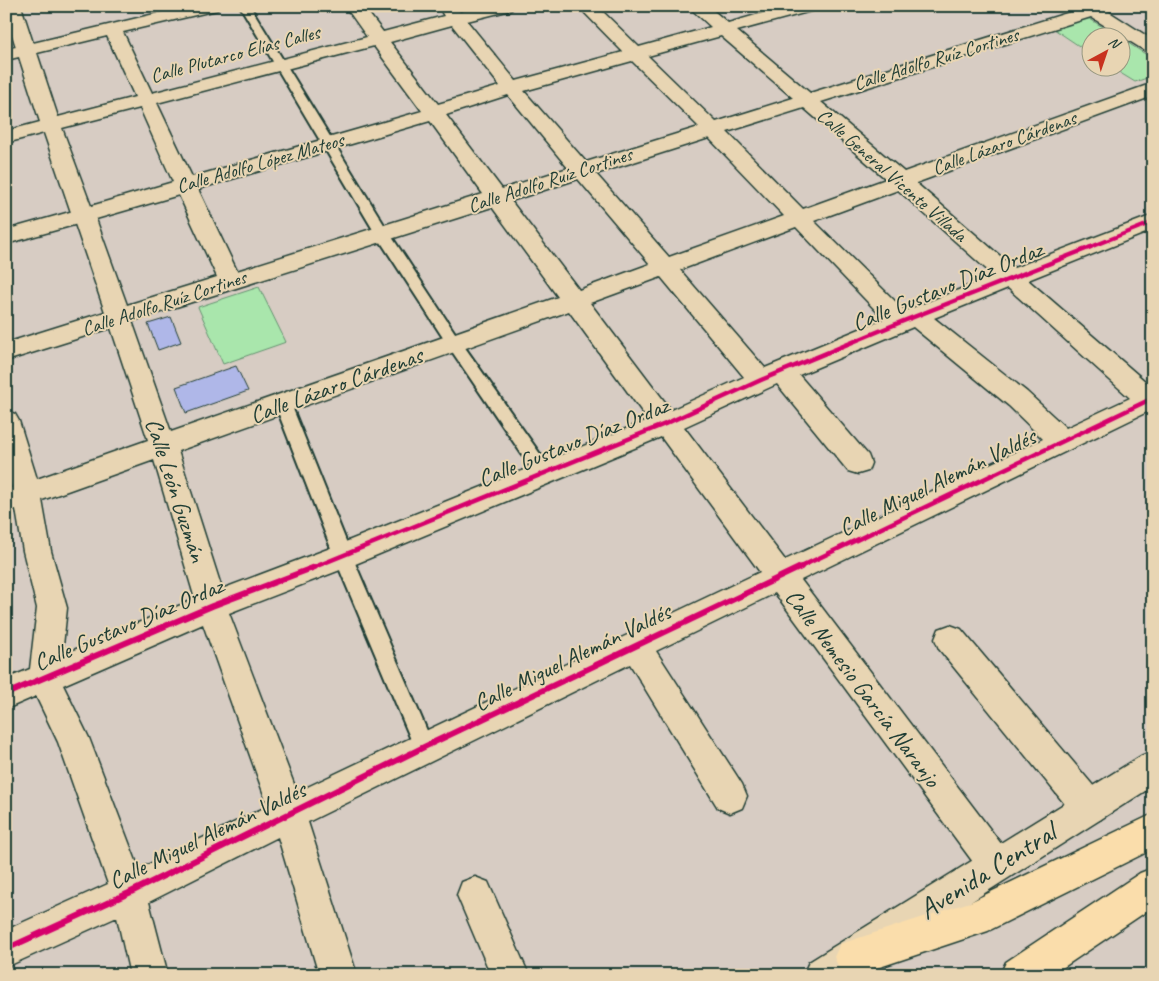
<svg xmlns="http://www.w3.org/2000/svg" width="1159" height="981" font-family="Caveat,sans-serif">
<style>
.green{fill:#a9e6ac;stroke:#649270}
.building{fill:#afb7e8;stroke:#1f3d34}
.lines{fill:none;stroke-linecap:round;stroke-linejoin:round}
.service-casing{stroke:#1f3d34;stroke-width:4}
.minor-casing{stroke:#1f3d34;stroke-width:3}
.tertiary-casing{stroke:#1f3d34;stroke-width:3}
.secondary-casing{stroke:#1f3d34;stroke-width:3}
.motorway-casing{stroke:#1f3d34;stroke-width:3}
.service{fill:#e8d5b3;fill-rule:evenodd}
.minor{fill:#e8d5b3;fill-rule:evenodd}
.tertiary{fill:#e8d5b3;fill-rule:evenodd}
.secondary{fill:#e8d5b3;fill-rule:evenodd}
.motorway{fill:#faddab;fill-rule:evenodd}
.cycleway-far2-casing{stroke:#e8d5b3;stroke-width:6}
.cycleway-far1-casing{stroke:#e8d5b3;stroke-width:8}
.cycleway-casing{stroke:#e8d5b3;stroke-width:9}
.cycleway-far2{stroke:#d6006c;stroke-width:4}
.cycleway-far1{stroke:#d6006c;stroke-width:4.5}
.cycleway{stroke:#d6006c;stroke-width:6}
.labels{text-anchor:middle;dominant-baseline:central;stroke-width:4;stroke-linejoin:round;paint-order:stroke}
.far-street-label{font-size:20px;fill:#1f3d34;stroke:#e8d5b3}
.street-label{font-size:24px;fill:#1f3d34;stroke:#e8d5b3}
.near-street-label{font-size:29px;fill:#1f3d34;stroke:#e8d5b3}
</style>
<rect width="100%" height="100%" fill="#d7ccc3"/>
<filter id="ink" filterUnits="userSpaceOnUse"><feTurbulence type="fractalNoise" baseFrequency=".02" numOctaves="2"/><feDisplacementMap in="SourceGraphic" scale="10" xChannelSelector="R" yChannelSelector="G"/><feConvolveMatrix kernelMatrix="1 2 1 2 8 2 1 2 1" color-interpolation-filters="sRGB"/></filter>
<g filter="url(#ink)">
<!-- green -->
<g class="green">
<path d="M1085 16 1119 37 1092 38 1091 54 1051 27Z"/>
<path d="M1122 39 1153 59V76L1135 82 1112 68H1122Z"/>
<path d="M259 287 286 342 223 364 198 307Z"/>
</g>
<!-- building -->
<g class="building">
<path d="M171 317 181 342 158 350 148 324Z"/>
<path d="M236 366 248 391 186 413 176 387Z"/>
</g>
<g class="lines">
<!-- service casing -->
<g class="service-casing">
<g id="service">
<path d="M240 6H250L388 231 459 339 550 468 552 473 550 478 544 479 538 478 449 347 375 233Z"/>
<path d="M283 398 288 400 291 404 352 556 434 747 431 754 424 756 417 754 334 556 275 404 278 400Z"/>
</g>
</g>
<!-- minor casing -->
<g class="minor-casing">
<g id="minor">
<path d="M6 6H21L33 43 188 6H220L217 10 123 32 152 93 367 37 345 6H363L383 32 444 16 438 6H455L460 12 484 6H514L511 10 467 21 516 81 623 52 578 6H597L639 47 711 27 688 6H708L728 23 788 6H818L815 10 737 31 810 93 1080 9 1078 6H1100L1153 40V53L1147 52 1091 17 821 102 904 172 1153 83V96L916 183 1014 268 1153 215V230L1028 280 1153 388V414L1147 412 801 580 1008 853 1014 865 1008 877 996 883 984 877 775 593 656 651 742 784 747 796 742 808 730 813 718 808 630 664 308 822 357 975H319L278 837 149 902 168 975H130L117 917 6 967V930L108 884 58 742 36 696 6 709V679L30 669 37 608 23 551 16 509 6 512V490L12 488 6 468V411L15 414 19 421 37 479 148 440 111 328 6 361V343L105 312 44 133 6 143V131L40 122 19 57 6 60V49L16 47 6 16ZM452 25 500 86 438 104 390 42ZM107 36 135 97 58 117 37 53ZM721 36 793 98 716 122 648 56ZM374 46 422 111 192 177 157 103ZM632 61 699 127 586 162 524 91ZM508 95 568 168 502 189 446 115ZM140 108 173 182 91 206 62 128ZM804 108 886 179 803 209 727 132ZM430 121 483 194 237 271 198 189ZM709 138 784 216 669 257 596 174ZM578 179 650 264 579 290 511 201ZM898 190 994 276 905 311 814 221ZM179 195 217 277 127 305 96 219ZM492 207 558 297 171 432 132 321ZM796 227 884 319 765 368 680 270ZM661 277 744 377 671 410 590 303ZM1008 288 1130 398 1066 428 1027 392 934 318ZM569 311 648 420 333 547 222 589 178 451ZM913 327 1009 406 1043 439 785 560 684 427 777 384 848 471 858 474 868 471 871 463 868 455 799 375ZM661 437 760 572 297 792 229 613 353 565ZM154 460 195 599 62 655 67 608 51 551 42 500ZM203 624 268 806 139 869 89 738 63 685Z"/>
<path d="M950 625 961 629 1101 795 1106 807 1101 819 1089 824 1077 819 939 649 935 639 939 629Z"/>
<path d="M475 877 488 882 529 975H491L457 895 462 882Z"/>
</g>
</g>
<!-- tertiary casing -->
<g class="tertiary-casing">
<path id="tertiary" d="M84 208 92 210 95 215 92 220 6 244V230Z"/>
</g>
<!-- secondary casing -->
<g class="secondary-casing">
<path id="secondary" d="M1153 751V786L856 975H803L809 962 1141 756Z"/>
</g>
<!-- motorway casing -->
<g class="motorway-casing">
<g id="motorway">
<path d="M1153 814V849L988 931 856 975 840 970 834 957 840 944 970 902Z"/>
<path d="M1153 868V907L1052 975H1000L1006 962 1140 873Z"/>
</g>
</g>
<!-- service -->
<use href="#service" class="service"/>
<!-- minor -->
<use href="#minor" class="minor"/>
<!-- tertiary -->
<use href="#tertiary" class="tertiary"/>
<!-- secondary -->
<use href="#secondary" class="secondary"/>
<!-- motorway -->
<use href="#motorway" class="motorway"/>
<!-- cycleway-far2 casing -->
<g class="cycleway-far2-casing">
<path id="cycleway-far2" d="M1088 248 1153 222"/>
</g>
<!-- cycleway-far1 casing -->
<g class="cycleway-far1-casing">
<g id="cycleway-far1">
<path d="M312 568 665 424 761 380 901 322 1091 247"/>
<path d="M798 568 1153 398"/>
</g>
</g>
<!-- cycleway casing -->
<g class="cycleway-casing">
<g id="cycleway">
<path d="M6 694 212 606 315 567"/>
<path d="M6 949 129 893 424 747 801 567"/>
</g>
</g>
<!-- cycleway-far2 -->
<use href="#cycleway-far2" class="cycleway-far2"/>
<!-- cycleway-far1 -->
<use href="#cycleway-far1" class="cycleway-far1"/>
<!-- cycleway -->
<use href="#cycleway" class="cycleway"/>
</g>
</g>
<g class="labels">
<!-- far-street labels -->
<g class="far-street-label">
<text transform="translate(235 54) rotate(-15)">Calle Plutarco Elías Calles</text>
<text transform="translate(936 59) rotate(-17)">Calle Adolfo Ruíz Cortines</text>
<text transform="translate(1004 143) rotate(-20)">Calle Lázaro Cárdenas</text>
<text transform="translate(260 163) rotate(-16)">Calle Adolfo López Mateos</text>
<text transform="translate(892 175) rotate(41)">Calle General Vicente Villada</text>
<text transform="translate(550 180) rotate(-18)">Calle Adolfo Ruíz Cortines</text>
<text transform="translate(164 303) rotate(-18)">Calle Adolfo Ruíz Cortines</text>
</g>
<!-- street labels -->
<g class="street-label">
<text transform="translate(947 286) rotate(-22)">Calle Gustavo Díaz Ordaz</text>
<text transform="translate(336 385) rotate(-20)">Calle Lázaro Cárdenas</text>
<text transform="translate(573 442) rotate(-22)">Calle Gustavo Díaz Ordaz</text>
<text transform="translate(937 482) rotate(-26)">Calle Miguel Alemán Valdés</text>
<text transform="translate(176 490) rotate(72)">Calle León Guzmán</text>
<text transform="translate(128 624) rotate(-23)">Calle Gustavo Díaz Ordaz</text>
<text transform="translate(572 657) rotate(-26)">Calle Miguel Alemán Valdés</text>
<text transform="translate(863 688) rotate(53)">Calle Nemesio García Naranjo</text>
<text transform="translate(207 835) rotate(-26)">Calle Miguel Alemán Valdés</text>
</g>
<!-- near-street labels -->
<g class="near-street-label">
<text transform="translate(987 871) rotate(-32)">Avenida Central</text>
</g>
</g>
<!-- margin -->
<rect width="1159" height="981" fill="none" stroke="#e8d5b3" stroke-width="25"/>
<rect x="12" y="12" width="1134" height="956" fill="none" stroke="#1f3d34" stroke-width="2" filter="url(#ink)"/>
<!-- north arrow -->
<g transform="translate(1106 52) rotate(40)"><circle r="24" fill="#e8d5b3" stroke="#989880"/>
<path d="M0-4L9 19L0 12L-9 19Z" fill="#c8321e"/>
<text y="-8" font-size="14" font-weight="bold" text-anchor="middle" fill="#1f3d34">N</text>
</g>
</svg>
